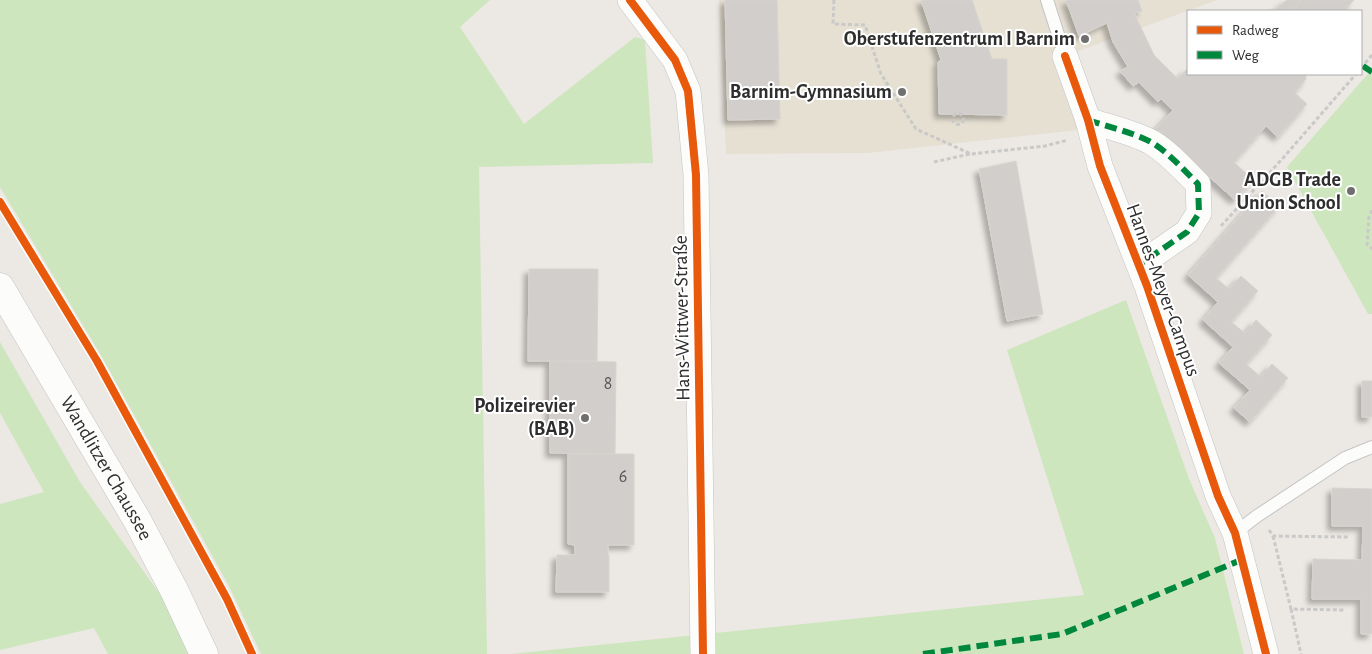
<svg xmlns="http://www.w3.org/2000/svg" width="1372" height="654" font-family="'Alegreya Sans',sans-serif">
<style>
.education{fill:#e6e0d3}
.green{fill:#cee6be}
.building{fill:#d1cecb;stroke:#d7d4d0;filter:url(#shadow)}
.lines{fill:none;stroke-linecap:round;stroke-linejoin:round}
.lane-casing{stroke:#c5c4c5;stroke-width:14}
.street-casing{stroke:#c5c4c5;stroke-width:26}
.secondary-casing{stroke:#c5c4c5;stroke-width:29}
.path{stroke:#c9c9c8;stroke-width:3;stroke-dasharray:4 2.5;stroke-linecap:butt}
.lane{stroke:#fcfcfb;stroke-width:12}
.street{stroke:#fcfcfb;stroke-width:25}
.secondary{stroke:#fcfcfb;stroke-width:28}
.quiet{stroke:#00873e;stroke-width:6;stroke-dasharray:12 6;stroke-linecap:butt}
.cycleway-casing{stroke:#fff;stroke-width:11}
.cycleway{stroke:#e8590c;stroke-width:8}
.poi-dot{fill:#706f6e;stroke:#fff;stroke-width:2}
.labels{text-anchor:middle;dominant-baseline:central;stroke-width:4;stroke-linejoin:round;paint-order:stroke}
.number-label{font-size:18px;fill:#585857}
.poi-label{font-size:20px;font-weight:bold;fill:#2e2e2e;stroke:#fff;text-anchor:end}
.street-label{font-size:20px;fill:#2e2e2e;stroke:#fff}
</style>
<defs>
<filter id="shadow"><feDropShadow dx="-4.5" dy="4.5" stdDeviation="2.5" flood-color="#0004"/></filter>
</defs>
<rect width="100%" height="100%" fill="#ece8e4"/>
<!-- education -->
<path class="education" d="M719 0H1217L1065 56 1096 128 868 153 726 154Z"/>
<!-- green -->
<g class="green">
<path d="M0 0H490L460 27 524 124 635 37 645 40 653 163 479 167 487 654H261L229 586 102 357 0 187Z"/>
<path d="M1372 69V314H1368L1287 167Z"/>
<path d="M1126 300 1189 479 1215 538 1244 654H511L1084 595 1007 350Z"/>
<path d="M0 342 80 482 169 607 190 654H108L94 628 0 650V504L44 492 0 413Z"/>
</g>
<!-- building -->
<g class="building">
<path d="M725 0H777L780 119 728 120Z"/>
<path d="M921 0H972L992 59H1007V115L939 114 938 62 941 60Z"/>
<path d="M1066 0H1138L1142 11 1134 13 1154 55 1178 79 1188 68V74H1306V79L1295 93 1307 104 1278 137 1266 126 1234 162 1253 180 1235 200 1156 129 1173 110 1161 99 1158 102 1139 82 1133 86 1120 71 1128 67 1113 42 1107 23 1079 36Z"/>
<path d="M1287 0H1302L1292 11H1273Z"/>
<path d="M1302 0H1354L1344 11H1292Z"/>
<path d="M1016 161 1043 314 1007 321 979 169Z"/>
<path d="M1262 191 1279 206 1216 278 1229 289 1241 276 1258 291 1231 322 1245 333 1256 320 1272 335 1246 364 1261 377 1272 364 1288 378 1250 422 1234 408 1250 390 1219 363 1233 347 1203 320 1218 302 1188 275Z"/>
<path d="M529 269H598L597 361H528Z"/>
<path d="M550 361 616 362 615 454 550 453Z"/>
<rect x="1362" y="381" width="10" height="36"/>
<path d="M568 454H634V545H608V555H609V592H556L557 555H575V545L568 544Z"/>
<path d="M1332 488 1372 489V634H1361V599H1312L1313 559 1362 560 1363 526H1332Z"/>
</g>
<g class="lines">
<!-- lane casing -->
<g class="lane-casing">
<g id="lane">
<path d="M1047 0 1065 56"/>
<path d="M1235 533 1257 516 1345 458 1372 447"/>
</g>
</g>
<!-- street casing -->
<g class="street-casing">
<g id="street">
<path d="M630 0 675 60 688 91 696 175 703 654"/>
<path d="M1065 56 1088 120 1100 166 1147 286 1218 496 1235 533 1266 654"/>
<path d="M1088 120C1108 127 1132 132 1151 142 1169 153 1183 169 1198 184L1199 213 1187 232 1139 265"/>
</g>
</g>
<!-- secondary casing -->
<g class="secondary-casing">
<g id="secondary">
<path id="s1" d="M0 287 137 520 174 590 204 654"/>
</g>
</g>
<!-- path -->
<g class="path">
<path d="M834 0 833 24 865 25 881 74 916 129 971 154 1045 146 1068 140"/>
<path d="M1361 68 1372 55"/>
<circle cx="958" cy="119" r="5.5"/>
<path d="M934 162 970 154"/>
<path d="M1372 210 1369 217 1367 244 1372 249"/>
<path d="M1221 226 1283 158 1356 74"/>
<path d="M1269 530 1273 536 1349 537"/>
<path d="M1273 536 1291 609 1345 610"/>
<path d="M1291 609 1301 654"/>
</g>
<!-- lane -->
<use href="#lane" class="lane"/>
<!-- street -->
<use href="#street" class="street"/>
<!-- secondary -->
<use href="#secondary" class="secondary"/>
<!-- quiet -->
<g class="quiet">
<path d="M1363 66 1372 72"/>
<path d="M1088 120C1108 127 1132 132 1151 142 1169 153 1183 169 1198 184L1199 213 1187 232 1139 265"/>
<path d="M923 654 1062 634 1241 560"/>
</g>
<!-- cycleway casing -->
<g class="cycleway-casing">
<g id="cycleway">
<path d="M630 0 675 60 688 91 696 175 703 654"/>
<path d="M1065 56 1088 120 1100 166 1147 286 1218 496 1235 533 1266 654"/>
<path d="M0 202 97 361 227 599 252 654"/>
</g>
</g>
<!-- cycleway -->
<use href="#cycleway" class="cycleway"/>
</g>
<!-- markers -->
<g class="poi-dot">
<circle cx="1085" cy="39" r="5"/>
<circle cx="902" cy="92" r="5"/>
<circle cx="1351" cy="191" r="5"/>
<circle cx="585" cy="418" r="5"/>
</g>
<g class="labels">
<!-- number labels -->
<g class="number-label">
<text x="608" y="384">8</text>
<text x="623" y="477">6</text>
</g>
<!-- poi labels -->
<g class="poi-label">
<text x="1075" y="39">Oberstufenzentrum I Barnim</text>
<text x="892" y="92">Barnim-Gymnasium</text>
<text x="1341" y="180">ADGB Trade<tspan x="1341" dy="23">Union School</tspan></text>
<text x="575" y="406">Polizeirevier<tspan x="575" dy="23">(BAB)</tspan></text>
</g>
<!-- street labels -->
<g class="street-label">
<text transform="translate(1163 290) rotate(70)">Hannes-Meyer-Campus</text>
<text transform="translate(682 318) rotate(-91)">Hans-Wittwer-Straße</text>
<text stroke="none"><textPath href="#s1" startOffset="210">Wandlitzer Chaussee</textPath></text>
</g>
</g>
<!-- legend -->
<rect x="1187" y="10" width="175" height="65" fill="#ffffff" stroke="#ababab"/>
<rect x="1197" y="26" width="25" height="8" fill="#e8590c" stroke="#ababab"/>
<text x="1232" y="35" font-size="15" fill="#2e2e2e">Radweg</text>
<rect x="1197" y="51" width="25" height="8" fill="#00873e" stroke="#ababab"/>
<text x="1232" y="60" font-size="15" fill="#2e2e2e">Weg</text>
</svg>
